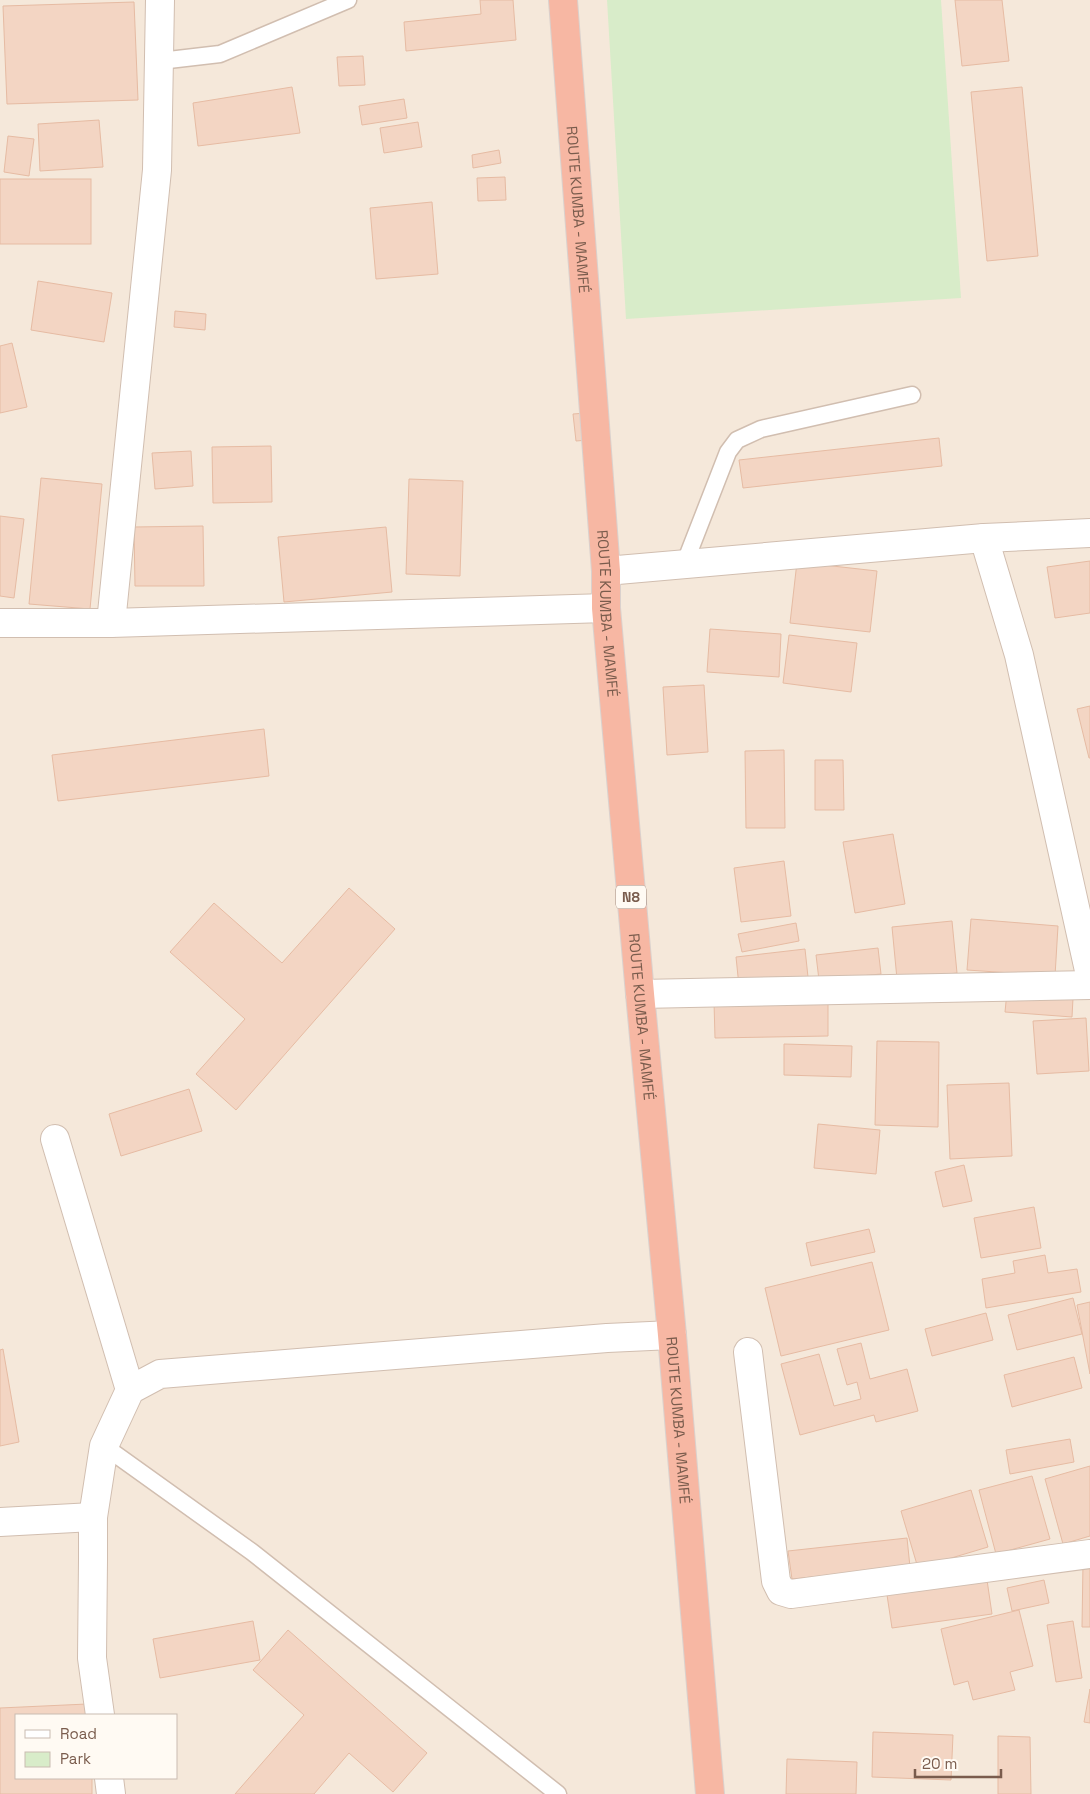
<svg xmlns="http://www.w3.org/2000/svg" width="1090" height="1794" font-family="'Space Grotesk',sans-serif">
<style>
.residential{fill:#f5e8da;fill-rule:evenodd}
.green{fill:#d8ecc9}
.building{fill:#f3d5c3;stroke:#e6bba3}
.lines{fill:none;stroke-linecap:round;stroke-linejoin:round}
.lane-casing{stroke:#d1beb0;stroke-width:19}
.street-casing{stroke:#d1beb0;stroke-width:30}
.highway-casing{stroke:#dad1cd;stroke-width:30}
.lane{stroke:#fff;stroke-width:16}
.street{stroke:#fff;stroke-width:28}
.highway{stroke:#f7b7a3;stroke-width:28}
.labels{text-anchor:middle;dominant-baseline:central;stroke-width:5;stroke-linejoin:round;paint-order:stroke}
.shield{fill:#fffaf3;stroke:#a28b7f;stroke-width:1}
.shield-label{font-size:14px;font-weight:bold;fill:#7a5c4d}
.street-label{font-size:15px;fill:#7a5c4d;stroke:#fffaf3}
</style>
<rect width="100%" height="100%" fill="#fdf6ec"/>
<!-- residential -->
<path class="residential" d="M0 0H1090V1794H0ZM16 1715H176V1778H16Z"/>
<!-- green -->
<path class="green" d="M607 0H941L961 298 626 319Z"/>
<!-- building -->
<g class="building">
<path d="M480 0H513L516 40 406 51 404 22 481 14Z"/>
<path d="M955 0H1002L1009 61 962 66Z"/>
<path d="M134 2 138 100 7 104 3 6Z"/>
<path d="M363 56 365 85 339 86 337 57Z"/>
<path d="M292 87 300 133 198 146 193 103Z"/>
<path d="M1022 87 1038 256 987 261 971 92Z"/>
<path d="M404 99 407 118 362 125 359 106Z"/>
<path d="M99 120 103 167 40 171 38 124Z"/>
<path d="M418 122 422 147 384 153 380 128Z"/>
<path d="M8 136 34 139 29 176 4 172Z"/>
<path d="M499 150 501 163 473 168 472 155Z"/>
<path d="M505 177 506 200 478 201 477 178Z"/>
<rect x="0" y="179" width="91" height="65"/>
<path d="M432 202 438 274 376 279 370 208Z"/>
<path d="M38 281 112 293 104 342 31 330Z"/>
<path d="M175 311 206 314 205 330 174 327Z"/>
<path d="M12 343 27 407 0 413V346Z"/>
<path d="M586 413 588 440 576 441 573 414Z"/>
<path d="M939 438 942 466 743 488 739 460Z"/>
<path d="M271 446 272 502 213 503 212 447Z"/>
<path d="M191 451 193 486 155 489 152 453Z"/>
<path d="M41 478 102 484 90 609 29 604Z"/>
<path d="M409 479 463 481 460 576 406 574Z"/>
<path d="M0 516 24 519 14 598 0 596Z"/>
<path d="M203 526 204 586H135L134 527Z"/>
<path d="M386 527 392 592 284 602 278 537Z"/>
<path d="M1090 561V613L1055 618 1047 567Z"/>
<path d="M797 562 877 571 870 632 790 623Z"/>
<path d="M710 629 781 634 779 677 707 672Z"/>
<path d="M789 635 857 643 851 692 783 683Z"/>
<path d="M704 685 708 752 667 755 663 687Z"/>
<path d="M1090 706V758H1089L1077 709Z"/>
<path d="M264 729 269 776 58 801 52 755Z"/>
<path d="M784 750 785 828H746L745 751Z"/>
<path d="M815 760H843L844 810H815Z"/>
<path d="M893 834 905 904 855 913 843 842Z"/>
<path d="M784 861 791 916 741 922 734 868Z"/>
<path d="M349 888 395 929 236 1110 196 1074 245 1019 170 952 214 903 282 963Z"/>
<path d="M971 919 1058 926 1055 976 967 970Z"/>
<path d="M952 921 957 973 897 979 892 927Z"/>
<path d="M796 923 799 941 742 952 738 934Z"/>
<path d="M878 948 881 974 819 980 816 955Z"/>
<path d="M805 949 808 977 739 986 736 957Z"/>
<path d="M1007 992 1073 998 1072 1017 1005 1012Z"/>
<path d="M828 1000V1036L715 1038 714 1002Z"/>
<path d="M1086 1018 1089 1071 1037 1074 1033 1021Z"/>
<path d="M877 1041 939 1042 938 1127 875 1125Z"/>
<path d="M784 1044 852 1046 851 1077 784 1075Z"/>
<path d="M1009 1083 1012 1156 950 1159 947 1085Z"/>
<path d="M189 1089 202 1131 121 1156 109 1114Z"/>
<path d="M818 1124 880 1130 876 1174 814 1168Z"/>
<path d="M964 1165 972 1201 943 1207 935 1172Z"/>
<path d="M1034 1207 1041 1248 981 1258 974 1218Z"/>
<path d="M869 1229 875 1252 811 1266 806 1243Z"/>
<path d="M1045 1255 1048 1273 1077 1269 1081 1292 986 1308 982 1279 1015 1273 1013 1261Z"/>
<path d="M872 1262 889 1330 781 1356 765 1288Z"/>
<path d="M1073 1298 1082 1334 1017 1350 1008 1315Z"/>
<path d="M1090 1302V1374L1077 1305Z"/>
<path d="M986 1313 993 1340 932 1356 925 1329Z"/>
<path d="M861 1343 870 1379 907 1369 918 1411 876 1422 874 1415 800 1435 781 1364 819 1354 834 1406 861 1399 857 1382 847 1385 837 1349Z"/>
<path d="M3 1349 19 1442 0 1446V1350Z"/>
<path d="M1074 1357 1082 1388 1012 1407 1004 1375Z"/>
<path d="M1070 1439 1074 1462 1010 1474 1006 1450Z"/>
<path d="M1090 1466V1536L1063 1544 1045 1479Z"/>
<path d="M1032 1476 1050 1539 996 1554 979 1490Z"/>
<path d="M971 1490 988 1547 918 1568 901 1511Z"/>
<path d="M907 1538 910 1567 792 1579 788 1551Z"/>
<path d="M1083 1563H1090V1627H1082Z"/>
<path d="M987 1580 992 1614 892 1628 887 1595Z"/>
<path d="M1044 1580 1049 1603 1012 1611 1007 1588Z"/>
<path d="M1019 1610 1033 1666 1010 1672 1015 1690 973 1700 968 1681 954 1685 941 1629Z"/>
<path d="M253 1621 260 1660 160 1678 153 1639Z"/>
<path d="M1073 1621 1082 1678 1056 1682 1047 1625Z"/>
<path d="M288 1630 427 1753 393 1792 349 1753 314 1794H235L304 1715 253 1670Z"/>
<path d="M1090 1689V1723L1084 1722Z"/>
<path d="M87 1704 88 1715H16V1778H92V1794H0V1708Z"/>
<path d="M873 1732 953 1735 951 1780 872 1777Z"/>
<path d="M998 1736 1030 1737 1031 1794H998Z"/>
<path d="M787 1759 857 1762 856 1794H786Z"/>
</g>
<g class="lines">
<!-- lane casing -->
<g class="lane-casing">
<g id="lane">
<path d="M160 61 220 54 348 0"/>
<path d="M684 565 728 452 737 440 761 429 912 395"/>
<path d="M104 1446 252 1552 558 1794"/>
</g>
</g>
<!-- street casing -->
<g class="street-casing">
<g id="street">
<path d="M984 538 1019 655 1090 975"/>
<path d="M606 571 984 538 1090 533"/>
<path d="M0 623H111L606 608"/>
<path d="M111 623 157 170 160 0"/>
<path d="M640 994 1090 985"/>
<path d="M55 1139 130 1390"/>
<path d="M748 1352 776 1581 781 1591 791 1594 1090 1554"/>
<path d="M0 1522 93 1517"/>
<path d="M100 1715 92 1658 93 1560V1517L104 1446 130 1390 160 1374 607 1338 672 1335"/>
<path d="M109 1778 111 1794"/>
</g>
</g>
<!-- highway casing -->
<g class="highway-casing">
<g id="highway">
<path id="s1" d="M563 0 606 571V608L640 994 672 1335 710 1794"/>
</g>
</g>
<!-- lane -->
<use href="#lane" class="lane"/>
<!-- street -->
<use href="#street" class="street"/>
<!-- highway -->
<use href="#highway" class="highway"/>
</g>
<g class="labels">
<!-- shield labels -->
<rect class="shield" x="616" y="885.5" width="30" height="23" rx="4"/>
<g class="shield-label">
<text x="631" y="897">N8</text>
</g>
<!-- street labels -->
<g class="street-label">
<text stroke="none"><textPath href="#s1" startOffset="210">ROUTE KUMBA - MAMFÉ</textPath></text>
<text stroke="none"><textPath href="#s1" startOffset="615">ROUTE KUMBA - MAMFÉ</textPath></text>
<text stroke="none"><textPath href="#s1" startOffset="1020">ROUTE KUMBA - MAMFÉ</textPath></text>
<text stroke="none"><textPath href="#s1" startOffset="1425">ROUTE KUMBA - MAMFÉ</textPath></text>
</g>
</g>
<!-- legend -->
<rect x="15" y="1714" width="162" height="65" fill="#fffaf3" stroke="#cabbb1"/>
<rect x="25" y="1730" width="25" height="8" fill="#ffffff" stroke="#cabbb1"/>
<text x="60" y="1739" font-size="15" fill="#7a5c4d">Road</text>
<rect x="25" y="1752" width="25" height="15" fill="#d8ecc9" stroke="#cabbb1"/>
<text x="60" y="1764" font-size="15" fill="#7a5c4d">Park</text>
<!-- scale -->
<path d="M915 1769v8h86v-8" fill="none" stroke="#7a5c4d" stroke-width="2.5"/>
<text x="922" y="1769" font-size="15" fill="#7a5c4d" stroke="#fffaf3" stroke-width="4" paint-order="stroke">20 m</text>
</svg>
